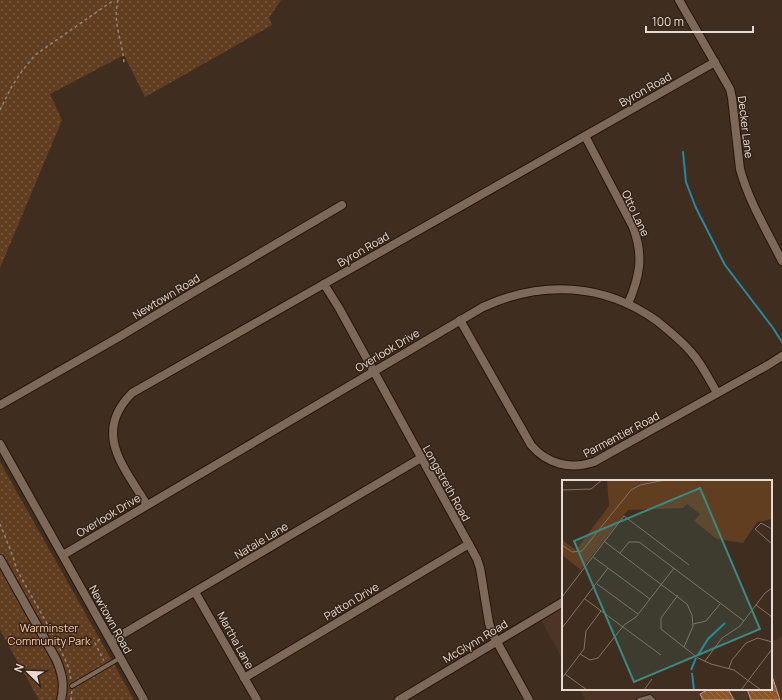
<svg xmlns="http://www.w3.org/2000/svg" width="782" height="700" font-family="Manrope,sans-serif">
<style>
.built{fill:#4c3524}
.park{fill:url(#park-dots)}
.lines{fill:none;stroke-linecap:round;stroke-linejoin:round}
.stream{stroke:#248aa0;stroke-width:2}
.building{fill:url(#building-back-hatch);stroke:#b7a191}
.lane-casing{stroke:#251509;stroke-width:5.5}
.street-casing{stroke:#251509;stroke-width:10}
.path{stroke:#928479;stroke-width:1.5;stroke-dasharray:3 3;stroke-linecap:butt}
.lane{stroke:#7d695a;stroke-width:4}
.street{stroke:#7d695a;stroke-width:8}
.labels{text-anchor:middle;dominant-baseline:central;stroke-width:3;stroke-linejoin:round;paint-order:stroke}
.street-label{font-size:11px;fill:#e6dad2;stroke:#352417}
.park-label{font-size:11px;fill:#fdcca6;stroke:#352417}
.inset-river{fill:none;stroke:#248aa0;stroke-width:2}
.inset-road{fill:none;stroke:#827367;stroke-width:1}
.view{fill:#3a8a82;fill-opacity:0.15;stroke:#3a8a82;stroke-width:2}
.inset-edge{fill:none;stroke:#e6dad2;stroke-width:2}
</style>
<defs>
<pattern id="park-dots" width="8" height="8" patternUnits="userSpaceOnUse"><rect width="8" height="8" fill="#623e21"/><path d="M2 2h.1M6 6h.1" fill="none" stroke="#785940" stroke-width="1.8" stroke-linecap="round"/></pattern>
<pattern id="building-back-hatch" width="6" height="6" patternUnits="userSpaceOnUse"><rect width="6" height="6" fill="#8b5527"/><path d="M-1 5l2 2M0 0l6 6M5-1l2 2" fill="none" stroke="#9b6d45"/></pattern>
</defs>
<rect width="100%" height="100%" fill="#3f2e20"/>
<!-- built -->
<g class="built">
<path d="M563 607V660L541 620Z"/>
<path d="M782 636V700H585L579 689H771V642Z"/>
</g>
<!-- park -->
<g class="park">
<path d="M0 0H281L269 18 272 25 145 97 124 55 50 94 62 120 0 268Z"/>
<path d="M0 462 134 700H39L0 630Z"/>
</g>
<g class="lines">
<!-- stream -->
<path class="stream" d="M683 152 686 182 696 208 725 265 773 328 782 342"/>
</g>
<!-- building -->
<g class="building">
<path d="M771 673 780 700H751L747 689H771Z"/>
<path d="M709 689H728L734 700H703L700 694Z"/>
</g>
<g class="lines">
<!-- lane casing -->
<g class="lane-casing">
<g id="lane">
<path d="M72 686 120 658"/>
<path d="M639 700 650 697 653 700"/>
</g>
</g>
<!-- street casing -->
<g class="street-casing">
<g id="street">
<path d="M679 0 730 89 732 98 740 169C749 202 767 231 782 261"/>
<path d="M585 136 633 227C644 256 640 276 628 304"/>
<path d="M324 284 339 308 477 559 480 568 489 623 492 633 529 700"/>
<path d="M460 320 531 445C547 464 570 470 594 462L768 365 782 356"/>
<path d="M0 405 119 337 194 292 342 205"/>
<path d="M0 444 144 700"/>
<path d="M147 505C124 467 92 433 132 393L715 62"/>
<path d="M63 555 483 307C542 280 604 283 657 321 669 331 681 340 691 352 702 364 709 379 717 393"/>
<path d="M0 559 56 659C62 673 65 685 61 700"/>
<path d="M195 592 257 700"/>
<path d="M111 641 421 458"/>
<path d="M244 678 469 544"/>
<path d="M399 700 563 602"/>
</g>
</g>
<!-- path -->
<g class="path">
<path d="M118 0C112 22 123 42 124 64"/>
<path d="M0 110 12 86 22 71 35 55 114 0"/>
<path d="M0 524 12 554 17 570 55 638 69 668 71 680"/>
<path d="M100 639 95 643 104 661"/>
<path d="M71 700 72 690"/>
</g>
<!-- lane -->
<use href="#lane" class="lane"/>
<!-- street -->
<use href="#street" class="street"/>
</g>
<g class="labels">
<!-- street labels -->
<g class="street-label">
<text transform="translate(645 89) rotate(-29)">Byron Road</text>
<text transform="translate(746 127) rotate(83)">Decker Lane</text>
<text transform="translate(636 213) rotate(65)">Otto Lane</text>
<text transform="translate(363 249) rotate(-30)">Byron Road</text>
<text transform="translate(166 296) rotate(-31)">Newtown Road</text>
<text transform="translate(387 350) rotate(-31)">Overlook Drive</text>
<text transform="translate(621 434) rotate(-28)">Parmentier Road</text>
<text transform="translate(447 483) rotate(61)">Longstreth Road</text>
<text transform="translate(108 515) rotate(-31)">Overlook Drive</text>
<text transform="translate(261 540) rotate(-31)">Natale Lane</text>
<text transform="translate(351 601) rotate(-31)">Patton Drive</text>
<text transform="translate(111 619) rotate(61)">Newtown Road</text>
<text transform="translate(236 640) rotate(61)">Martha Lane</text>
<text transform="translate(475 641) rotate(-31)">McGlynn Road</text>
</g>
<!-- park labels -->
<g class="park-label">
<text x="49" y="627">Warminster<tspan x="49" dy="13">Community Park</tspan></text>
</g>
</g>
<!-- overview -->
<g transform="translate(562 480)">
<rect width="210" height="210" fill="#3f2e20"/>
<path d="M45 0H210V39L195 42 181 63 155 59 132 41 138 34 125 24 121 28 66 30 19 90 0 75V60L14 70 47 26Z" fill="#623e21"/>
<path class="inset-river" d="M136 175 146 159 163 143M129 190 134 178M130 193 132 210"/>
<path class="inset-road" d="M0 10 29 9 40 0M210 49 199 43 193 49 210 64M43 62 125 124 130 135 131 146 122 167M0 65 10 72 20 71 69 10 78 5 103 0M58 73 67 62H77L182 141M31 77 88 119M35 104 76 134M116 115 99 138V149L136 178 149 184 172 190 199 210M0 117 62 36 127 85M23 119 99 175M194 125 210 137M131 144 144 141 158 124M0 148 46 88M18 174 28 180 36 178 62 145 74 137 112 88M143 181 160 158 178 146 203 113 210 108M167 188 170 180 184 163 196 158 210 162M3 194 25 210M0 198 22 169 24 151 39 131M82 210 90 199M179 210 210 169"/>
<path class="view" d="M138 8 198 149 72 202 12 61Z"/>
<rect width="210" height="210" class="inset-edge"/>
</g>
<!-- north arrow -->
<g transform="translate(28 672) rotate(293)" stroke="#352417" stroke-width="3" paint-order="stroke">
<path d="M0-3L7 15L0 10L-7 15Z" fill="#e6dad2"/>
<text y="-6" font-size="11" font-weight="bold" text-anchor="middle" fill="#e6dad2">N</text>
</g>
<!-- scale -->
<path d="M646 26v6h107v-6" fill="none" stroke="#e6dad2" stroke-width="2"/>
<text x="652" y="26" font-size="12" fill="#e6dad2" stroke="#352417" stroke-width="3" paint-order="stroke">100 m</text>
</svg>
